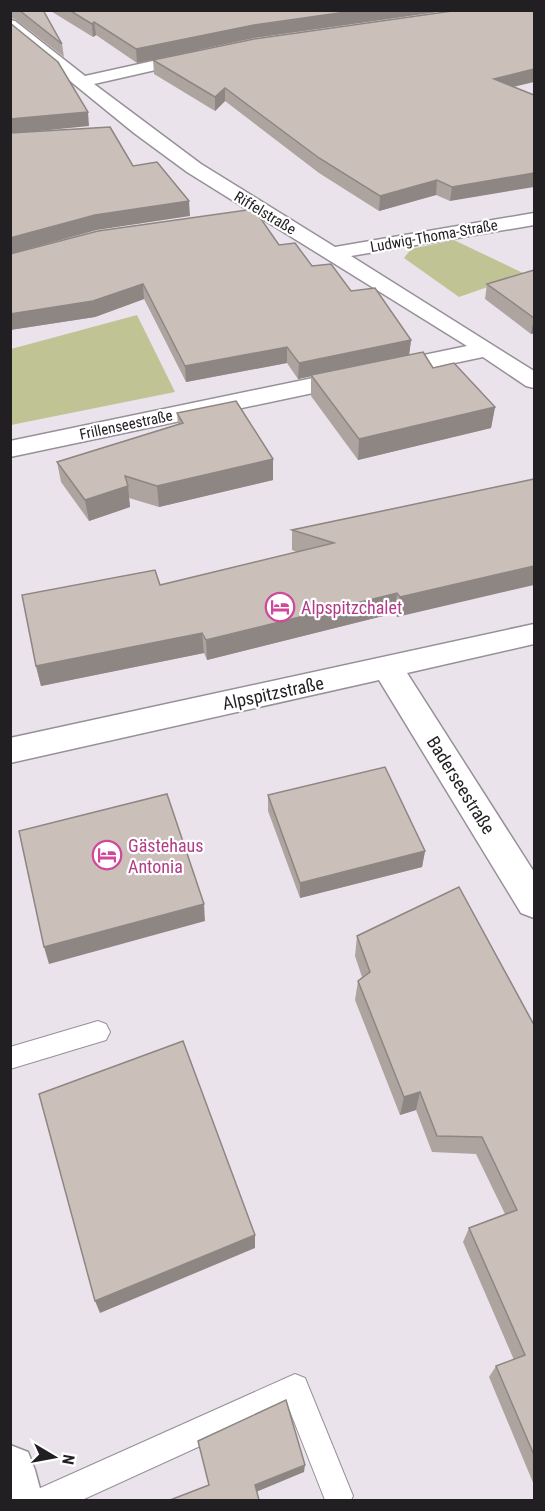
<svg xmlns="http://www.w3.org/2000/svg" width="545" height="1511" font-family="'Roboto Condensed',sans-serif">
<style>
.green{fill:#c0c394}
.lines{fill:none;stroke-linecap:round;stroke-linejoin:round}
.service-casing{stroke:#979098;stroke-width:2}
.minor-casing{stroke:#979098;stroke-width:3}
.service{fill:#fff;fill-rule:evenodd}
.minor{fill:#fff;fill-rule:evenodd}
.wall{fill:#aea49f}
.shaded-wall{fill:#8d8682}
.building{fill:#cabfb9;stroke:#8d8682;stroke-width:1.5}
.labels{text-anchor:middle;dominant-baseline:central;stroke-width:4.5;stroke-linejoin:round;paint-order:stroke}
.far-street-label{font-size:15px;fill:#221f22;stroke:#fff}
.hotel-label{font-size:18px;fill:#b23c85;stroke:#fff;text-anchor:start}
.street-label{font-size:18px;fill:#221f22;stroke:#fff}
</style>
<rect width="100%" height="100%" fill="#ebe3ec"/>
<!-- green -->
<g class="green">
<path d="M454 240 525 274 459 297 404 258 411 249Z"/>
<path d="M137 315 175 392 11 425V349Z"/>
</g>
<g class="lines">
<!-- service casing -->
<g class="service-casing">
<g id="service">
<path d="M98 1021 106 1024 110 1032 106 1040 10 1069V1047Z"/>
<path d="M295 1374 305 1378 353 1496 351 1500H325L288 1406 82 1500H34L38 1489Z"/>
</g>
</g>
<!-- minor casing -->
<g class="minor-casing">
<g id="minor">
<path d="M10 20 15 21 85 76 198 51 204 53 206 56 204 59 94 84 201 164 335 247 534 213V225L351 256 534 371V388L526 386 483 357 10 457V441L467 346 187 172 134 133 10 32Z"/>
<path d="M534 624V644L407 673 534 872V918L521 913 379 680 10 763V738Z"/>
<path d="M10 1445 28 1452 35 1470 43 1500H10Z"/>
</g>
</g>
<!-- service -->
<use href="#service" class="service"/>
<!-- minor -->
<use href="#minor" class="minor"/>
</g>
<!-- wall -->
<g class="wall">
<path d="M10 10H43L62 44 64 57 15 19 10 18Z"/>
<path d="M49 10H451L254 38 137 63 96 35 93 37Z"/>
<path d="M153 60 515 87 450 201 436 195 379 211 319 173 225 101 215 111 154 74Z"/>
<path d="M279 245 351 291 411 340 409 355 433 368 495 407 491 428 358 460 311 396V376L298 379 287 363 186 382 144 299 95 317 10 330V254Z"/>
<path d="M534 270V333L531 334 485 299 487 284Z"/>
<path d="M177 413 273 480 159 507 129 498 130 507 89 521 61 482 57 462 178 424Z"/>
<path d="M534 479 397 617 395 613 207 660 204 653 41 686 36 666 160 585 297 552 292 550V530Z"/>
<path d="M268 795 425 851 422 867 300 898 268 811Z"/>
<path d="M357 936 534 1025V1485L489 1377 496 1366 514 1360 463 1242 469 1228 505 1214 476 1154 432 1152 416 1110 400 1115 355 1000 358 981 362 977 355 956Z"/>
</g>
<!-- shaded-wall -->
<g class="shaded-wall">
<path d="M360 10H451L254 38 137 63 136 49 254 25Z"/>
<path d="M94 22 96 35 93 37 92 24Z"/>
<path d="M534 69V82L492 92 494 79Z"/>
<path d="M225 88V101L215 111V97Z"/>
<path d="M88 112 89 126 10 134V119Z"/>
<path d="M534 173V187L450 201 452 187Z"/>
<path d="M437 180 436 195 379 211 380 196Z"/>
<path d="M189 201 190 216 97 230 10 254V238L95 215Z"/>
<path d="M143 284 144 299 95 317 10 330V314Z"/>
<path d="M534 318V333L531 334Z"/>
<path d="M411 340 409 356 298 379 299 363Z"/>
<path d="M287 347V363L186 382 185 366Z"/>
<path d="M495 407 491 428 358 460 359 439Z"/>
<path d="M273 459V480L159 507 157 486Z"/>
<path d="M128 486 130 507 89 521 85 500Z"/>
<path d="M534 566V585L397 617 400 597Z"/>
<path d="M397 593 395 613 207 660 206 640Z"/>
<path d="M202 633 204 653 41 686 36 666Z"/>
<path d="M425 851 422 867 300 898V883Z"/>
<path d="M204 904 205 921 49 964 44 947Z"/>
<path d="M420 1092 416 1110 400 1115 404 1097Z"/>
<path d="M255 1235V1248L100 1313 95 1301Z"/>
<path d="M305 1465 304 1472 256 1492 255 1485Z"/>
</g>
<!-- building -->
<g class="building">
<path d="M19 10H43L62 44Z"/>
<path d="M69 10H360L254 25 136 49 94 22 92 24Z"/>
<path d="M459 10H534V69L494 79 534 95V173L452 187 437 180 380 196 319 158 225 88 215 97 153 60 254 39Z"/>
<path d="M10 23 58 62 88 112 10 119Z"/>
<path d="M110 127 133 166 157 162 189 201 95 215 10 238V133Z"/>
<path d="M254 209 279 245 295 243 312 266 331 264 351 291 375 288 411 340 299 363 287 347 185 366 143 284 93 301 10 314V254L98 231Z"/>
<path d="M534 270V318L487 284Z"/>
<path d="M423 352 433 368 454 363 495 407 359 439 311 375Z"/>
<path d="M236 401 273 459 157 486 125 476 128 486 85 500 57 462 183 423 177 413Z"/>
<path d="M534 479V566L400 597 397 593 206 640 202 633 36 666 22 595 155 570 160 585 334 543 292 530Z"/>
<path d="M385 767 425 851 300 883 268 795Z"/>
<path d="M167 794 204 904 44 947 19 831Z"/>
<path d="M459 887 534 1025V1455L496 1366 525 1355 469 1228 517 1210 482 1137 437 1136 420 1092 404 1097 358 981 370 972 357 936Z"/>
<path d="M183 1041 255 1235 95 1301 39 1094Z"/>
<path d="M286 1400 305 1465 255 1485 259 1500H170L209 1485 198 1441Z"/>
</g>
<!-- icons -->
<defs>
<g id="hotel-ring" transform="scale(1.5)"><circle r="9.5" fill="#fff" stroke="#d1479c" stroke-width="1.5"/><path d="M-6-4.5h1.5V1H6V5H4.5V3h-9V5H-6ZM-4 0a1.8 1.8 0 1 1 3.6 0ZM.5 0V-2.5h3Q6-2.5 6 0Z" fill="#d1479c"/></g>
</defs>
<g fill-rule="evenodd">
<use href="#hotel-ring" x="280" y="607"/>
<use href="#hotel-ring" x="107" y="855"/>
</g>
<g class="labels">
<!-- far-street labels -->
<g class="far-street-label">
<text transform="translate(265 213) rotate(31)">Riffelstraße</text>
<text transform="translate(434 236) rotate(-10)">Ludwig-Thoma-Straße</text>
<text transform="translate(126 425) rotate(-12)">Frillenseestraße</text>
</g>
<!-- hotel labels -->
<g class="hotel-label">
<text x="301" y="607">Alpspitzchalet</text>
<text x="128" y="845">Gästehaus<tspan x="128" dy="21">Antonia</tspan></text>
</g>
<!-- street labels -->
<g class="street-label">
<text transform="translate(273 693) rotate(-12)">Alpspitzstraße</text>
<text transform="translate(461 785) rotate(58)">Baderseestraße</text>
</g>
</g>
<!-- border -->
<rect width="545" height="1511" fill="none" stroke="#221f22" stroke-width="24"/>
<!-- north arrow -->
<g transform="translate(54 1457) rotate(100)" stroke="#ffffff" stroke-width="4.5" paint-order="stroke">
<path d="M0-4.5L10 22L0 15L-10 22Z" fill="#221f22"/>
<text y="-9" font-size="16" font-weight="bold" text-anchor="middle" fill="#221f22">N</text>
</g>
</svg>
